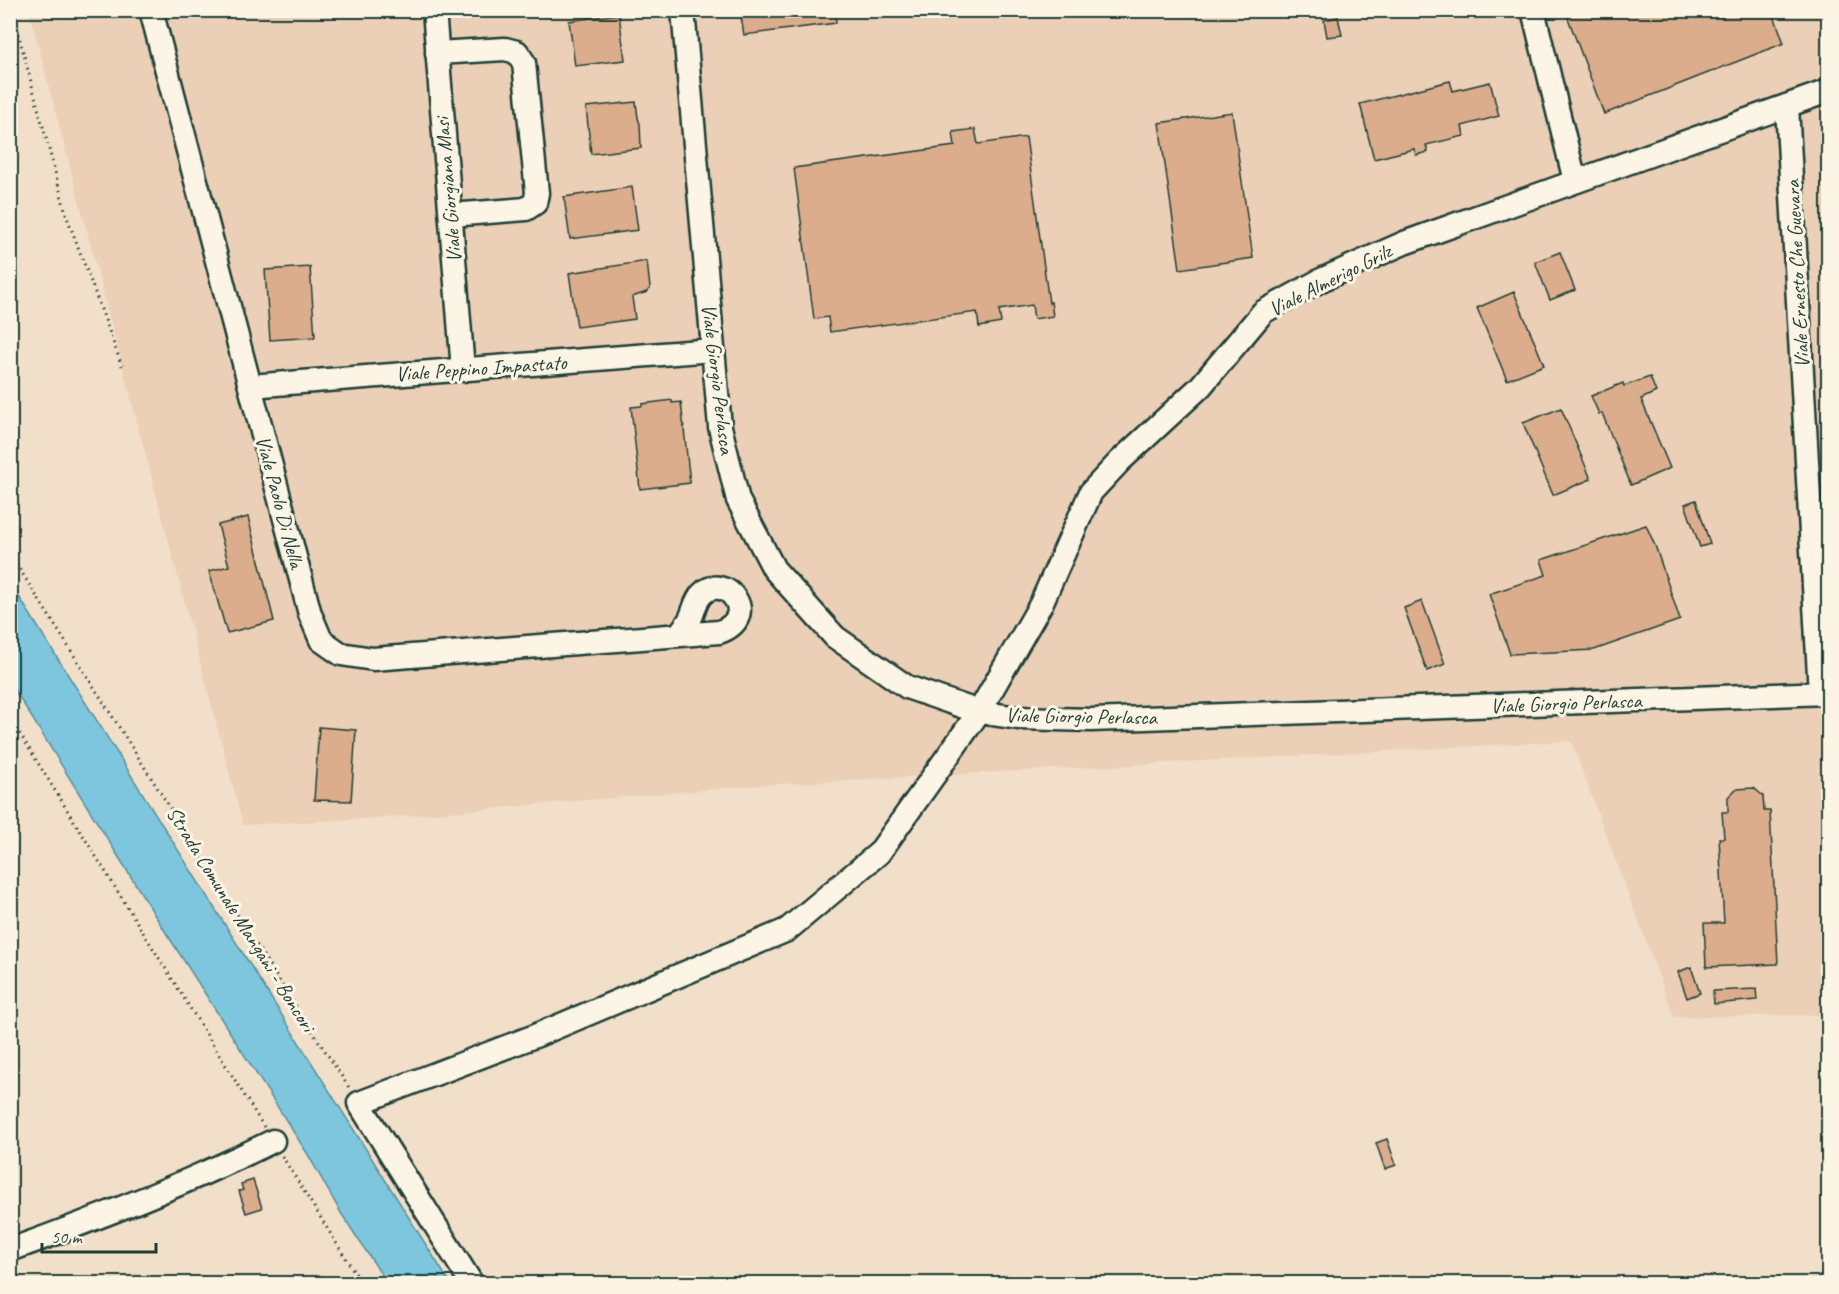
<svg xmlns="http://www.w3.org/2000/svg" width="1839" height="1294" font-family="Caveat,sans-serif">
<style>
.built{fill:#ebd0b7}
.water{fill:#7dc6de;stroke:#578f9a;stroke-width:1.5}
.building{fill:#dbad8c;stroke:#1f3d34;stroke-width:1.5}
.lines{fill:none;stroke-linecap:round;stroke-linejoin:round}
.minor-casing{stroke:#1f3d34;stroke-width:27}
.path{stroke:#1f3d34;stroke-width:3;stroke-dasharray:1.5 4.5;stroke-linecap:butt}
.minor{stroke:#fcf5e5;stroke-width:22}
.labels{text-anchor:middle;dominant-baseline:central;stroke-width:6;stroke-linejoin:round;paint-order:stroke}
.street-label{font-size:21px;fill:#1f3d34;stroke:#fcf5e5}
</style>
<rect width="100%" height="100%" fill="#f2dfca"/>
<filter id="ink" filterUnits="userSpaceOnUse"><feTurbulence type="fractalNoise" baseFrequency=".0167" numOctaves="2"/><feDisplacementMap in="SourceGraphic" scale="12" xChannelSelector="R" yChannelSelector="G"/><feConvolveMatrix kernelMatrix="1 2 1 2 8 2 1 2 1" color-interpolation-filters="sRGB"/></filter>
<g filter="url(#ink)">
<!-- built -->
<path class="built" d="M29 11H1828V1015L1674 1017 1571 741 762 785 380 818 243 825Z"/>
<!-- water -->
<path class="water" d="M11 584 450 1283H387L341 1213 307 1153 156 917 11 684Z"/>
<!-- building -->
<g class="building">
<path d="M740 10H835L836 23 744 35Z"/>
<path d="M1565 10H1772L1784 43 1604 114Z"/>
<path d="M619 14 625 60 575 66 569 21Z"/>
<path d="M1338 17 1342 35 1327 37 1324 20Z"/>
<path d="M1450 81 1453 91 1490 82 1499 116 1462 126 1464 136 1426 145 1428 152 1416 155 1414 149 1374 159 1360 104Z"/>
<path d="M636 102 638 118 640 124 641 148 591 154 586 107Z"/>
<path d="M1232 112 1253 258 1180 269 1159 123Z"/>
<path d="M975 129 978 144 1026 137 1049 303 1051 302 1053 316 1034 319 1032 305 999 310 1001 323 979 327 977 312 830 332 828 317 814 319 794 168 955 146 953 132Z"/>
<path d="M632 187 638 230 570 239 564 197Z"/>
<path d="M1560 252 1575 290 1550 300 1535 262Z"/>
<path d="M647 261 650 288 647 292 632 297 635 319 577 327 569 273Z"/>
<path d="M310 267 315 337 270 340 265 270Z"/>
<path d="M1514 292 1544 365 1507 380 1477 308Z"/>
<path d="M1650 377 1656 392 1641 399 1670 468 1631 485 1602 413 1599 414 1591 396 1623 383 1624 386Z"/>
<path d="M672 400V403L681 402 690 483 640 489 631 407 642 406V404Z"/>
<path d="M1561 408 1591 479 1553 495 1523 423Z"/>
<path d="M1696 500 1710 544 1700 547 1685 504Z"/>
<path d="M248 517 274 621 227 633 209 571 229 566 218 525Z"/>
<path d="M1646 525 1656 548 1680 620 1594 650 1510 654 1489 594 1546 575 1541 560Z"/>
<path d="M1422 601 1445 664 1427 671 1404 608Z"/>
<path d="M319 727 356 730 351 801 314 800Z"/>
<path d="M1754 788 1763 796 1764 811H1770L1778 964 1706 967 1704 923H1724L1719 838H1724L1722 812H1728V797L1736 789Z"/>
<path d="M1691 967 1700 993 1687 998 1678 972Z"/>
<path d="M1756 989 1757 1000 1714 1004 1713 991Z"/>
<path d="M1387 1139 1396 1165 1385 1169 1376 1143Z"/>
<path d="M253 1180 262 1208 246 1213 239 1191 243 1190 241 1184Z"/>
</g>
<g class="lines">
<!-- minor casing -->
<g class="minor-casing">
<g id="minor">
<path d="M151 10 310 614 321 640 341 654 373 659 719 632C762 617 725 571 702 594 695 601 694 612 690 619 687 625 682 630 679 634"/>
<path d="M434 10 463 370"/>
<path d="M683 10 720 427 738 500 774 569 835 637 907 687 979 712 1018 718 1091 720 1828 693"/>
<path d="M1533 10 1575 181"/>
<path d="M437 53 505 49 517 52 524 63 537 193 535 203 526 209 451 215"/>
<path d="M1787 106 1820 693"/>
<path d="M250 386 713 350"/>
<path d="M10 1250C99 1218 188 1183 273 1141"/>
<path d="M472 1284 359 1103 535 1036 787 930 879 853 979 712 1041 604 1091 492 1120 461 1200 387 1263 312 1321 280 1404 243 1828 91"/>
</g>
</g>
<!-- path -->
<g class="path">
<path d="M12 10 67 217 122 366"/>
<path d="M10 554 271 968 350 1089"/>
<path d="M10 718 264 1127"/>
<path d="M282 1156 362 1284"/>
</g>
<!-- minor -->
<use href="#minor" class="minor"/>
</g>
</g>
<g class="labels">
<!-- street labels -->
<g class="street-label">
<text transform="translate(448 190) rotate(-95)">Viale Giorgiana Masi</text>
<text transform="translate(1797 274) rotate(-93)">Viale Ernesto Che Guevara</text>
<text transform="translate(1330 280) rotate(-27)">Viale Almerigo Grilz</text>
<text transform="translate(481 368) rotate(-4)">Viale Peppino Impastato</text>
<text transform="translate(718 379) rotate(83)">Viale Giorgio Perlasca</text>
<text transform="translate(280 502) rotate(75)">Viale Paolo Di Nella</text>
<text transform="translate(1566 703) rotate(-2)">Viale Giorgio Perlasca</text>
<text transform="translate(1081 716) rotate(1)">Viale Giorgio Perlasca</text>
<text transform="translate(241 919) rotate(58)">Strada Comunale Mangani - Boncori</text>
</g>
</g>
<!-- margin -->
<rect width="1839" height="1294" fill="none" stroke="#fcf5e5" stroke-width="36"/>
<rect x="18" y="18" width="1803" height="1258" fill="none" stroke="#1f3d34" stroke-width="2" filter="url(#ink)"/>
<!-- scale -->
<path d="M42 1243v9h114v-9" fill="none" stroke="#1f3d34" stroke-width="3"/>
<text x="51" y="1243" font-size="18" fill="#1f3d34" stroke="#fcf5e5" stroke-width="4.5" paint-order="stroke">50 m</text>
</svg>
